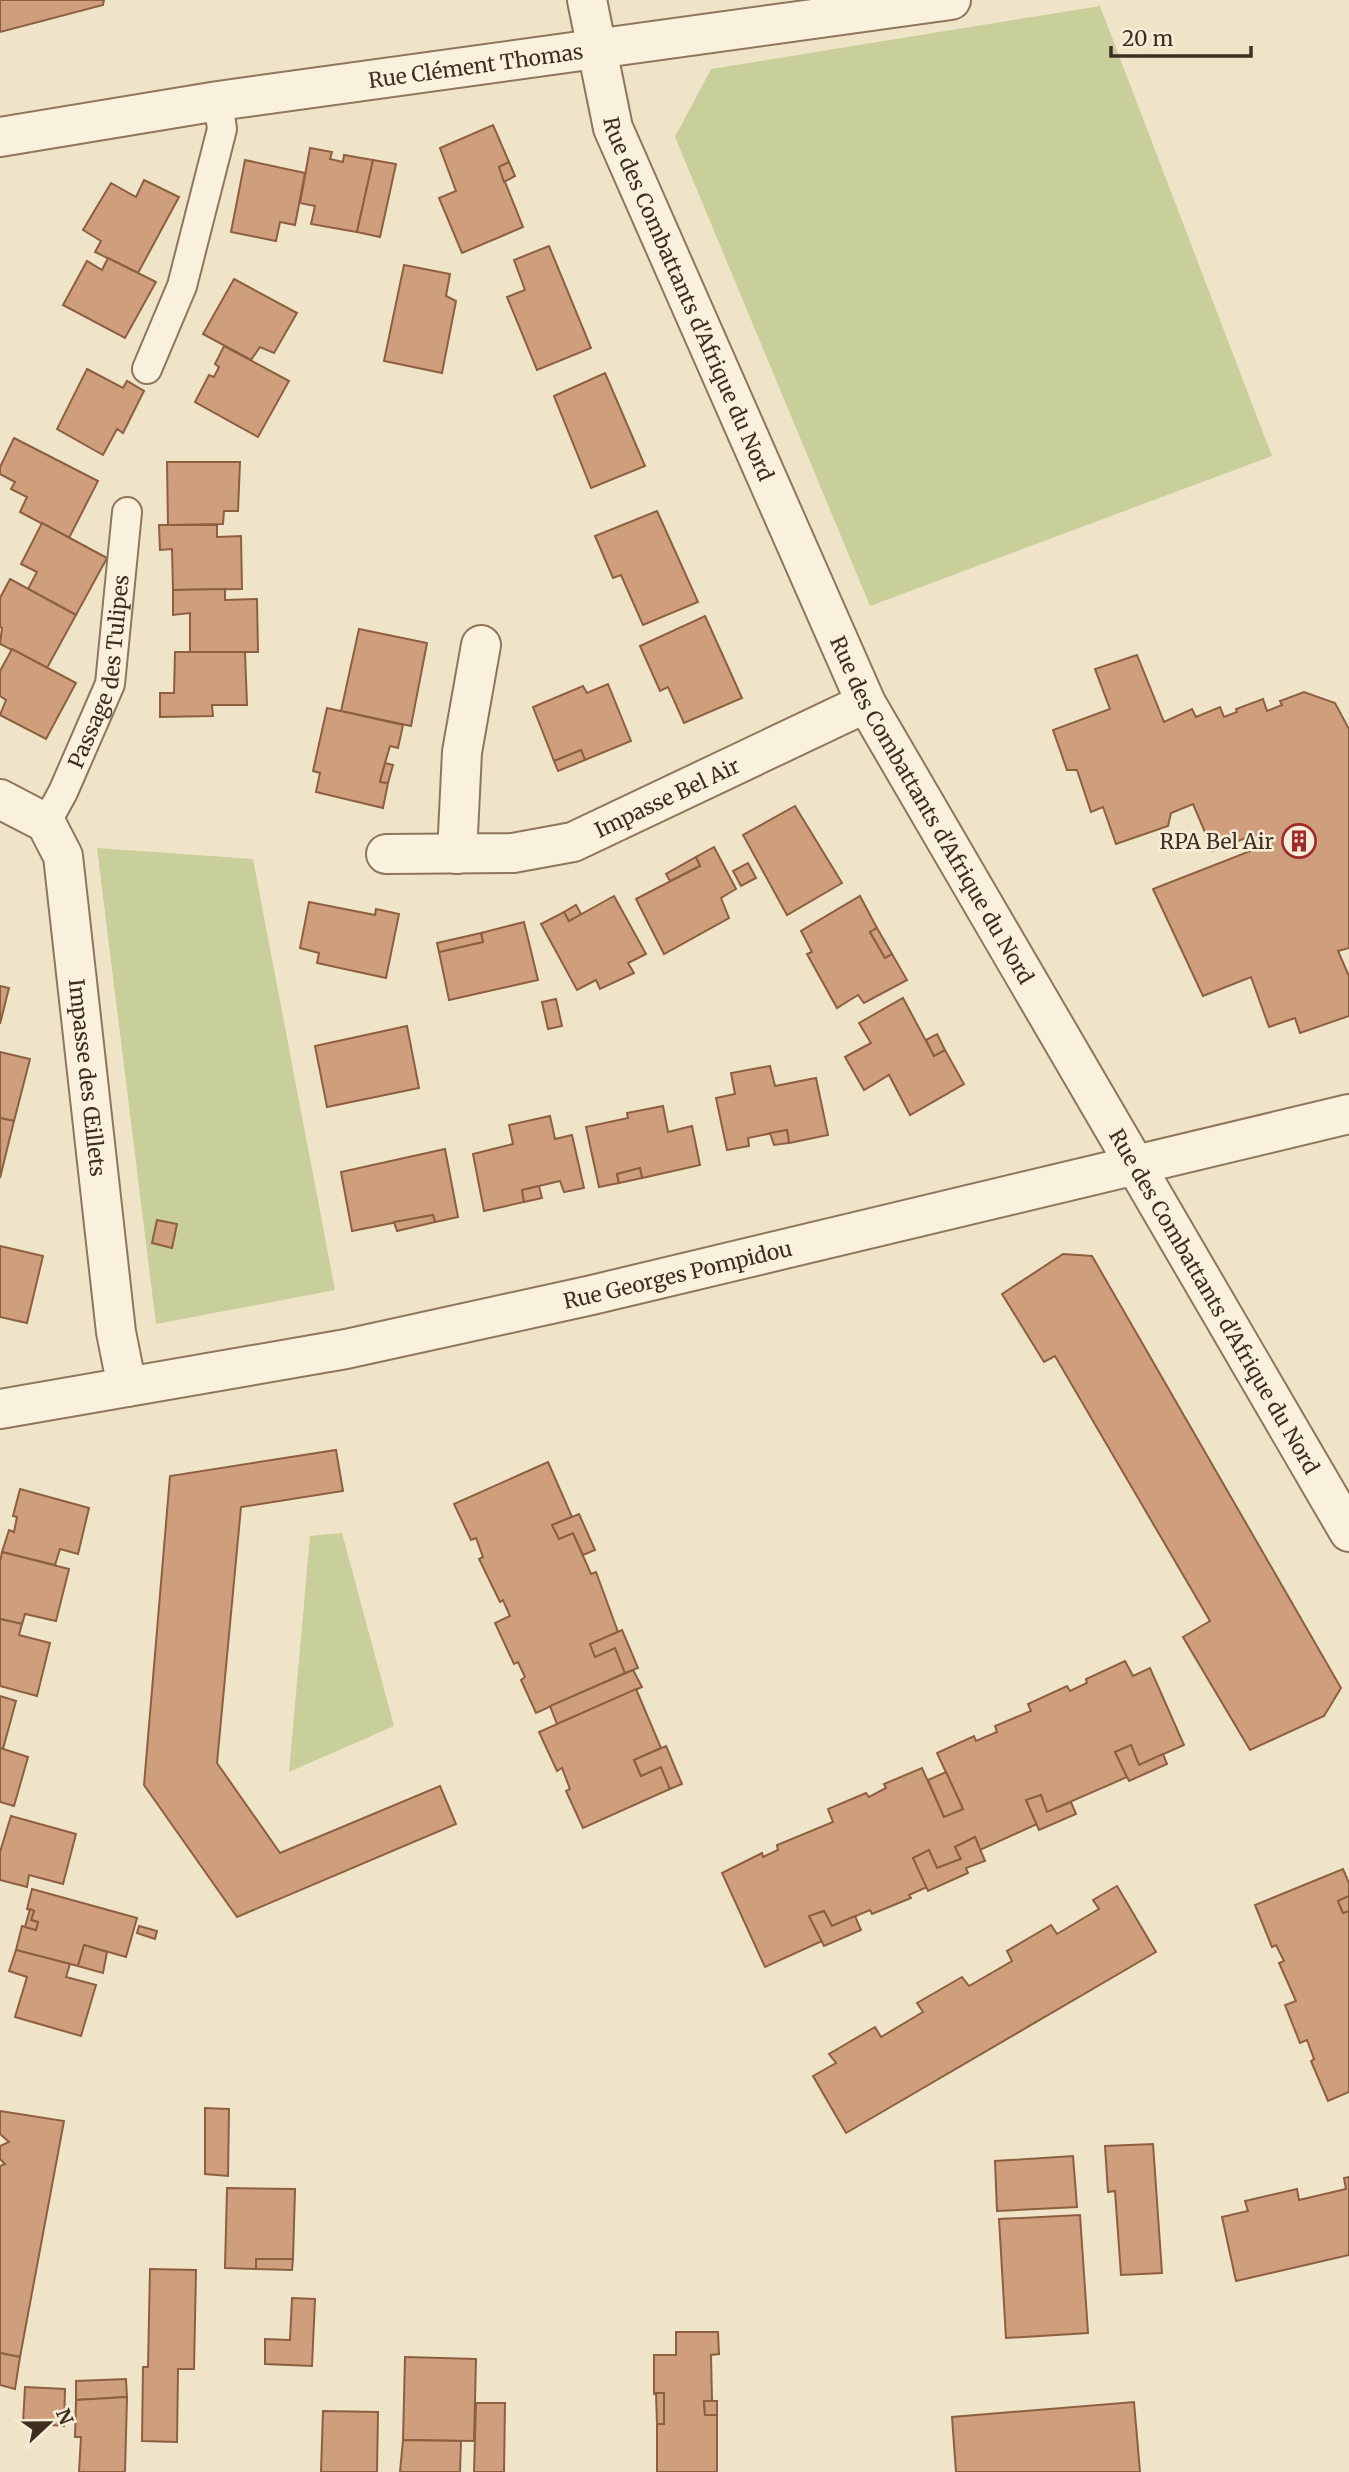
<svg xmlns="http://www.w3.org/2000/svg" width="1349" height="2472" font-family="Merriweather,serif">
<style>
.green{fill:#c9cf9b}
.building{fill:#cf9f7d;stroke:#8d5f41;stroke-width:2}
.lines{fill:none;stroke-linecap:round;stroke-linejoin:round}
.lane-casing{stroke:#8d765c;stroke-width:32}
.street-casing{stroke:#8d765c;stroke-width:42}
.lane{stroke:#faf1dc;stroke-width:28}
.street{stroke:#faf1dc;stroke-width:38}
.labels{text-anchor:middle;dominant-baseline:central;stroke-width:5;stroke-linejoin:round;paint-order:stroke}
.street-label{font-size:21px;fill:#3d2e20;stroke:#f7eed8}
.poi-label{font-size:21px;fill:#3d2e20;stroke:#f7eed8;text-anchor:end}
</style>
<rect width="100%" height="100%" fill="#f0e4c8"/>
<!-- green -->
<g class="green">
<path d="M1100 6 1272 456 870 606 675 137 711 69Z"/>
<path d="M97 848 253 859 335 1290 156 1324Z"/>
<path d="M342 1533 394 1726 289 1772 310 1536Z"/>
</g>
<!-- building -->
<g class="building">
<path d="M0 0H104L103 5 0 32Z"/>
<path d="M493 125 509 162 499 167 523 227 462 253 439 198 456 191 440 148Z"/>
<path d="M310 148 332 152 330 159 343 162 344 155 373 160 357 232 311 224 315 206 300 203Z"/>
<path d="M245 160 305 173 295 225 280 222 276 241 231 232Z"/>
<path d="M373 160 396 164 380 237 357 232Z"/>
<path d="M509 162 515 176 504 182 499 167Z"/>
<path d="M144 180 179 197 138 273 95 252 101 241 83 230 111 183 136 197Z"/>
<path d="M549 246 591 348 537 370 507 297 525 290 514 260Z"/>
<path d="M108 258 156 282 125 338 63 305 87 261 102 270Z"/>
<path d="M404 265 450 274 446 296 456 301 442 373 384 361Z"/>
<path d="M234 279 297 313 274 353 260 347 251 360 203 334Z"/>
<path d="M224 346 289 381 258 437 195 402 209 375 214 377 219 367 215 364Z"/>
<path d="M87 369 123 388 127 381 144 391 123 433 117 429 103 455 57 429Z"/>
<path d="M605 373 645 466 591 488 554 396Z"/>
<path d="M14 438 98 481 69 538 20 512 27 497 11 489 15 482 0 474V467Z"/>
<path d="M167 462H240L238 511H224L223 524 168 525Z"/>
<path d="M657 511 698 602 643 625 621 575 613 578 595 536Z"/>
<path d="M42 523 107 558 76 615 28 589 37 572 21 564Z"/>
<path d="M159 525H217V537L241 536 242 589 173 590 172 549 160 550Z"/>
<path d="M10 579 76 615 47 668 0 644 2 628 0 627V598Z"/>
<path d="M225 589V600L257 599 258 652H190V613L173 615V590Z"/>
<path d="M705 616 742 698 684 723 668 687 660 691 640 646Z"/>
<path d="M359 629 427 643 411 726 341 711Z"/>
<path d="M12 649 76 683 46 739 0 715 6 700 0 696V671Z"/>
<path d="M175 652H245L247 705H212L213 716 160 717V693H174Z"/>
<path d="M1137 655 1164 722 1192 709 1196 717 1220 707 1224 717 1237 712 1236 709 1263 699 1267 711 1282 705 1280 701 1304 692 1335 703 1349 729V948L1338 951 1349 976V1016L1300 1033 1295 1018 1269 1027 1251 977 1203 996 1153 889 1253 850 1248 837 1213 851 1193 804 1171 813 1168 826 1116 844 1103 807 1091 812 1077 770H1067L1053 730 1110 709 1095 669Z"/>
<path d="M608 684 631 741 585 760 581 750 554 761 533 707 583 686 587 693Z"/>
<path d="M327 708 403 725 398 748 390 746 385 763 380 782 388 783 383 808 316 792 320 773 313 771Z"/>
<path d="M581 750 585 760 558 771 554 761Z"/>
<path d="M385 763 393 765 388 783 380 782Z"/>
<path d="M795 806 842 883 787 915 743 835Z"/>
<path d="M714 847 736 889 721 898 729 918 664 954 636 899 700 866 696 857Z"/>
<path d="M696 857 700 866 670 881 666 874Z"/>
<path d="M748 863 756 878 741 886 733 871Z"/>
<path d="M614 896 646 954 628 963 634 973 600 989 596 980 577 990 541 924 564 912 569 921Z"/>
<path d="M860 896 877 928 870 932 885 958 892 954 907 980 864 1003 858 995 837 1008 807 954 812 952 801 931Z"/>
<path d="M309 902 375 915 376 909 399 914 386 978 317 963 319 953 300 948Z"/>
<path d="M576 905 581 914 569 921 564 912Z"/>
<path d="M524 922 538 980 449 1000 439 952 483 942 481 933Z"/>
<path d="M877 928 892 954 885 958 870 932Z"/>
<path d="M481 933 483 942 439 952 437 943Z"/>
<path d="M0 986 9 988 0 1024Z"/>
<path d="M903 998 934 1056 945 1050 964 1084 910 1115 889 1075 864 1090 845 1057 871 1043 859 1023Z"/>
<path d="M556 999 562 1026 548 1029 542 1002Z"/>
<path d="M407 1026 419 1088 327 1107 315 1046Z"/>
<path d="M937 1034 945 1050 934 1056 926 1040Z"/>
<path d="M0 1052 30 1059 14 1121 0 1118Z"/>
<path d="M770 1066 775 1086 816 1078 828 1135 789 1143 787 1130 748 1138 749 1146 727 1150 716 1098 735 1094 731 1073Z"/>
<path d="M663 1106 668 1132 692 1126 700 1165 642 1178 640 1168 617 1174 619 1183 599 1187 586 1127 628 1118 627 1113Z"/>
<path d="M550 1116 555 1139 572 1135 584 1188 564 1192 560 1181 522 1190 524 1202 484 1211 473 1154 513 1144 509 1125Z"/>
<path d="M0 1118 14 1121 0 1178Z"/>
<path d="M787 1130 789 1143 774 1145 770 1133Z"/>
<path d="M445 1149 458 1217 435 1222 433 1215 352 1231 341 1172Z"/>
<path d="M640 1168 642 1178 619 1183 617 1174Z"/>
<path d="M539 1186 542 1198 524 1202 522 1190Z"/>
<path d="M433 1215 435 1222 397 1231 394 1222Z"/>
<path d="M157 1220 177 1224 172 1248 152 1243Z"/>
<path d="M0 1246 43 1256 27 1323 0 1317Z"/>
<path d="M1063 1254 1092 1256 1341 1688 1324 1716 1250 1750 1183 1637 1210 1621 1055 1356 1044 1362 1002 1294Z"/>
<path d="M336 1450 343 1491 241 1507 217 1763 280 1853 440 1786 456 1824 237 1917 144 1785 170 1476Z"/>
<path d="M548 1462 572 1517 552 1525 559 1539 573 1533 591 1574 596 1572 618 1632 590 1644 595 1657 615 1648 625 1673 536 1713 521 1680 525 1677 518 1662 514 1664 495 1623 510 1616 503 1600 500 1602 479 1559 483 1557 476 1538 471 1540 454 1504Z"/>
<path d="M20 1489 89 1508 78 1554 60 1549 55 1565 2 1552 9 1530 14 1532 17 1517 13 1516Z"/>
<path d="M579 1514 595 1550 583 1555 573 1533 559 1539 552 1525Z"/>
<path d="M2 1552 69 1569 56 1621 25 1614 22 1624 0 1619V1562Z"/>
<path d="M0 1619 22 1624 19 1635 50 1643 37 1696 0 1686Z"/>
<path d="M622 1630 638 1668 625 1673 615 1648 595 1657 590 1644Z"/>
<path d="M1125 1661 1133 1676 1150 1668 1184 1745 1139 1765 1131 1745 1115 1752 1127 1777 1047 1812 1041 1795 1026 1800 1037 1824 980 1850 975 1837 955 1847 961 1859 937 1868 929 1850 913 1858 927 1887 909 1895 911 1898 872 1914 870 1910 832 1926 824 1911 809 1916 822 1941 765 1967 722 1873 762 1853 763 1857 778 1850 777 1845 833 1822 828 1809 866 1793 869 1797 886 1788 884 1784 922 1768 944 1817 963 1809 937 1753 974 1736 976 1741 997 1732 995 1726 1031 1711 1028 1704 1067 1686 1070 1691 1087 1683 1086 1679Z"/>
<path d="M633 1670 642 1687 557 1724 550 1706Z"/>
<path d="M636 1689 661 1748 634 1760 641 1776 661 1767 670 1789 583 1828 566 1791 570 1789 562 1768 557 1771 539 1732Z"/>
<path d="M0 1696 16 1701 3 1749 0 1748Z"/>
<path d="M1131 1745 1139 1765 1163 1754 1167 1764 1129 1781 1115 1752Z"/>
<path d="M666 1746 682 1784 670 1789 661 1767 641 1776 634 1760Z"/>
<path d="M0 1748 28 1757 14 1806 0 1802Z"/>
<path d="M946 1772 963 1809 944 1817 928 1780Z"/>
<path d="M1041 1795 1047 1812 1071 1802 1076 1814 1039 1830 1026 1800Z"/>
<path d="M11 1816 76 1834 63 1884 29 1875 27 1887 0 1880V1852Z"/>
<path d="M975 1837 985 1861 966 1868 968 1873 928 1891 913 1858 929 1850 937 1868 961 1859 955 1847Z"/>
<path d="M1343 1869 1349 1883V1896L1338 1901 1343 1913 1349 1911V2092L1328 2101 1311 2061 1314 2059 1307 2040 1300 2043 1285 2005 1296 2001 1279 1963 1284 1961 1276 1945 1272 1947 1255 1905Z"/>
<path d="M1117 1886 1156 1952 846 2133 813 2076 836 2063 829 2054 875 2027 881 2037 923 2012 917 2003 962 1977 969 1986 1012 1961 1007 1951 1051 1925 1057 1934 1099 1909 1093 1900Z"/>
<path d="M32 1889 137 1918 126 1957 84 1945 78 1966 16 1950 22 1926 36 1930 38 1922 31 1920 34 1911 27 1909Z"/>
<path d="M1349 1896V1911L1343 1913 1338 1901Z"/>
<path d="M30 1909 34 1911 31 1920 38 1922 36 1930 25 1927Z"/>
<path d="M824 1911 832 1926 855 1916 861 1930 824 1946 809 1916Z"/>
<path d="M139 1926 157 1931 155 1939 137 1933Z"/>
<path d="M84 1945 107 1952 103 1973 78 1966Z"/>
<path d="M16 1950 70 1964 66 1977 96 1985 81 2036 15 2017 27 1977 9 1971Z"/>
<path d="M205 2108 229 2109 228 2176 205 2174Z"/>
<path d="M0 2111 64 2121 20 2357 0 2353V2166L5 2164 0 2159V2146L9 2142 0 2134Z"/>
<path d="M1153 2144 1162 2273 1121 2275 1115 2191 1108 2192 1105 2146Z"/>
<path d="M1073 2156 1077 2207 997 2211 995 2161Z"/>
<path d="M1349 2177V2255L1236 2281 1222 2217 1248 2211 1245 2201 1297 2189 1299 2200 1346 2189 1344 2178Z"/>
<path d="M227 2188 295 2189 293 2259H256V2269L225 2268Z"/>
<path d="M1080 2215 1088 2333 1006 2338 999 2219Z"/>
<path d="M256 2259H293L292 2270 256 2269Z"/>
<path d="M150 2269 196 2270 194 2369H178L177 2442 142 2441 143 2367H148Z"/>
<path d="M292 2298 315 2299 312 2366 265 2364V2339L290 2340Z"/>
<path d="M676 2332H718L719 2354 711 2355 712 2401H704L705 2415H717V2472H657V2424H664V2393L654 2394V2355H676Z"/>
<path d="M0 2353 20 2357 15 2389 0 2385Z"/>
<path d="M405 2357 476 2359 474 2441 403 2440Z"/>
<path d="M126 2379 127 2397 76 2400V2381Z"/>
<path d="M25 2387 65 2389 64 2426 23 2423Z"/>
<path d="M656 2393H664V2424H657Z"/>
<path d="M127 2397 125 2472H79L81 2437H75L76 2400Z"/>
<path d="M704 2401H717V2415H705Z"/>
<path d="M1134 2402 1140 2472H956L952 2417Z"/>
<path d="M476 2403H505L504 2472H474Z"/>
<path d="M323 2411 378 2412 377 2472H321Z"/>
<path d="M403 2440 461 2441 460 2472H400Z"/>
</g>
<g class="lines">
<!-- lane casing -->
<g class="lane-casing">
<g id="lane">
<path d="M147 369 182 286 222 129 218 101"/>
<path id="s1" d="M46 823 63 792 110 684 127 512"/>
</g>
</g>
<!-- street casing -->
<g class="street-casing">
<g id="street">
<path id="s2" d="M587 0 613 128 866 703 1349 1532"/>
<path id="s3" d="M0 137 218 101 951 0"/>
<path id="s4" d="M0 799 46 823 63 856 116 1332 127 1387"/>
<path id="s5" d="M386 854 513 853 573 842 866 703"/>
<path d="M457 854 462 752 481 645"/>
<path id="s6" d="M0 1409 346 1349 592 1295 1349 1114"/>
</g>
</g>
<!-- lane -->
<use href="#lane" class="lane"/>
<!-- street -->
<use href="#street" class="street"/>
</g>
<!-- icons -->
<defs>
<g id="building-ring" transform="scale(1.75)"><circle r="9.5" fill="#f7eed8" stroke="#9e2a2b" stroke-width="1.5"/><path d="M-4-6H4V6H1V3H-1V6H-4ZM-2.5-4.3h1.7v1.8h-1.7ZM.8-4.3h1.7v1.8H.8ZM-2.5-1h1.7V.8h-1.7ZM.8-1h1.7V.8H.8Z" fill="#9e2a2b"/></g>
</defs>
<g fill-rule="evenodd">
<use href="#building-ring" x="1299" y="841"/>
</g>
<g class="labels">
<!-- street labels -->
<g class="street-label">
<text stroke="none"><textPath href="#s3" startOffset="481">Rue Clément Thomas</textPath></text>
<text stroke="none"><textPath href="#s2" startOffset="317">Rue des Combattants d'Afrique du Nord</textPath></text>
<text stroke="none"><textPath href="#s1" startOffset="163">Passage des Tulipes</textPath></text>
<text stroke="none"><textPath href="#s5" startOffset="292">Impasse Bel Air</textPath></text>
<text stroke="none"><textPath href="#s2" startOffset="884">Rue des Combattants d'Afrique du Nord</textPath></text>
<text stroke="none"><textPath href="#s4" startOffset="312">Impasse des Œillets</textPath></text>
<text stroke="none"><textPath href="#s6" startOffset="691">Rue Georges Pompidou</textPath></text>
<text stroke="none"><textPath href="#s2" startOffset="1451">Rue des Combattants d'Afrique du Nord</textPath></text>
</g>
<!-- poi labels -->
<g class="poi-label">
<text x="1274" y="841">RPA Bel Air</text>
</g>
</g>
<!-- north arrow -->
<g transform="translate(49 2423) rotate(68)" stroke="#f7eed8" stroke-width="5" paint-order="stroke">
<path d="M0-5L12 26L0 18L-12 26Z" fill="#3d2e20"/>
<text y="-10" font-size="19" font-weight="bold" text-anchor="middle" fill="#3d2e20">N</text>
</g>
<!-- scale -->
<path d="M1111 46v10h140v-10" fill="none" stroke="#3d2e20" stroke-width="3.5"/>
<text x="1122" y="46" font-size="21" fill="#3d2e20" stroke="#f7eed8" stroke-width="5" paint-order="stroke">20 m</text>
</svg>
